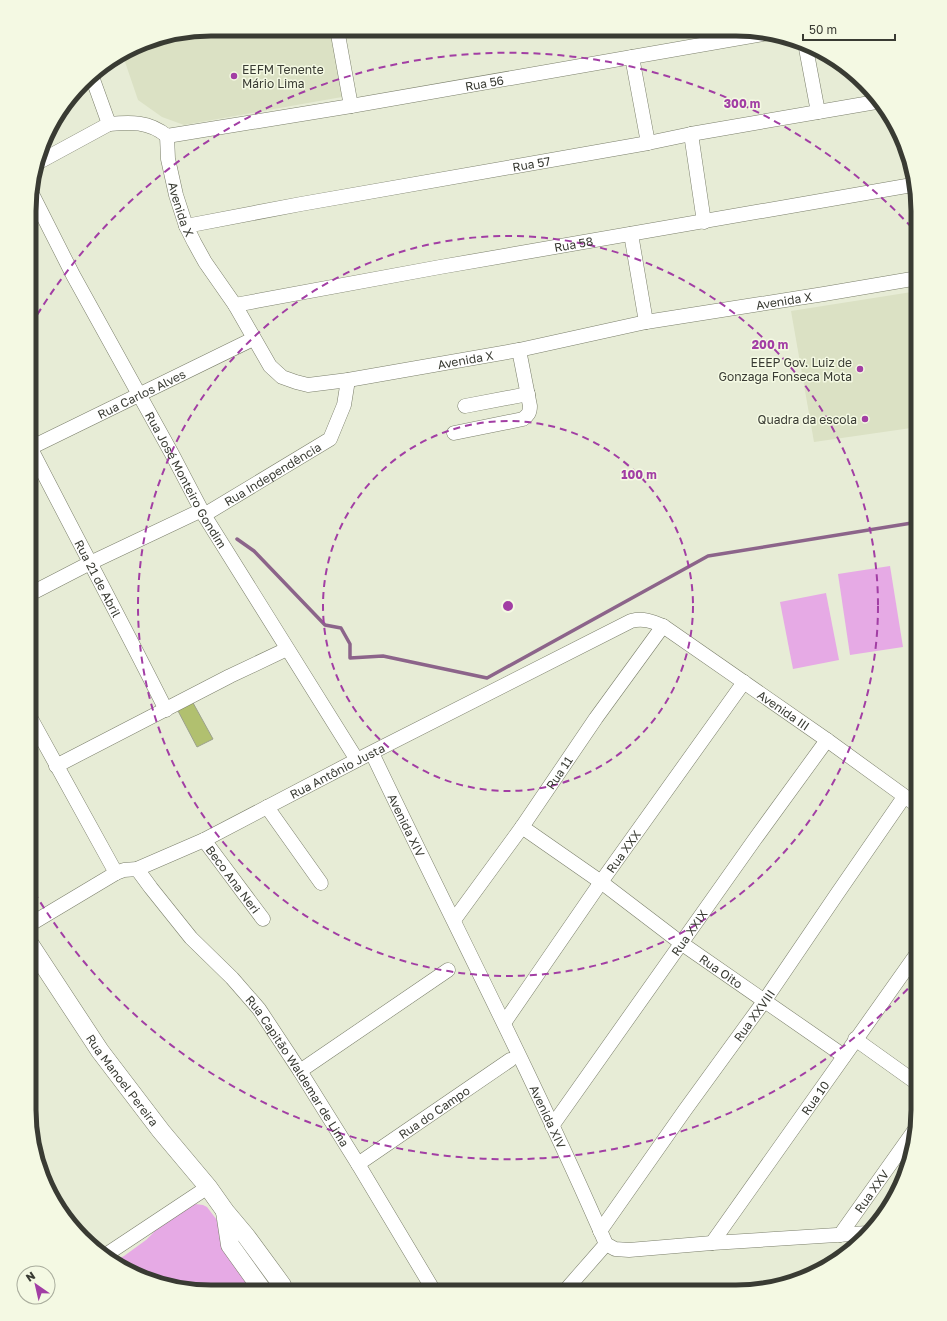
<svg xmlns="http://www.w3.org/2000/svg" width="947" height="1321" font-family="'Golos Text',sans-serif">
<style>
.built{fill:#dbe1c4}
.green{fill:#e6aae5}
.lines{fill:none;stroke-linecap:round;stroke-linejoin:round}
.stream{stroke:#8c648a;stroke-width:3.5}
.building{fill:#b1c06f;stroke:#9ca18c}
.minor-casing{stroke:#7b7f6b;stroke-width:15}
.major-casing{stroke:#7b7f6b;stroke-width:19}
.minor{stroke:#fff;stroke-width:14}
.major{stroke:#fff;stroke-width:18}
.ring{fill:none;stroke:#a23ea4;stroke-width:2;stroke-dasharray:7 5}
.poi-dot{fill:#a23ea4;stroke:#f4f9e3;stroke-width:1.5}
.labels{text-anchor:middle;dominant-baseline:central;stroke-width:3;stroke-linejoin:round;paint-order:stroke}
.poi-label{font-size:12px;fill:#393b33;stroke:#f4f9e3;text-anchor:end}
.street-label{font-size:12px;fill:#393b33;stroke:#f4f9e3}
.rim{fill:none;stroke:#393b33;stroke-width:5}
.centre{fill:#a23ea4;stroke:#f4f9e3;stroke-width:2}
.ring-label{font-size:12px;text-anchor:middle;font-weight:bold;fill:#a23ea4;stroke:#f4f9e3;stroke-width:3;stroke-linejoin:round;paint-order:stroke}
</style>
<rect width="100%" height="100%" fill="#e7ecd6"/>
<!-- built -->
<g class="built">
<path d="M211 29H331L342 97 184 125 162 117 138 100 123 56 152 39Z"/>
<path d="M918 291V427L814 442 791 311Z"/>
</g>
<!-- green -->
<g class="green">
<path d="M890 566 903 647 850 655 838 574Z"/>
<path d="M918 572V625L909 574Z"/>
<path d="M826 593 839 660 793 669 780 602Z"/>
<path d="M195 1204 203 1205 207 1207 223 1228 261 1291 187 1290 112 1262 124 1256 146 1240 153 1233 159 1225Z"/>
</g>
<g class="lines">
<!-- stream -->
<path class="stream" d="M237 539 254 551 325 625 341 628 350 644V658L383 656 487 678 708 556 918 522"/>
</g>
<!-- building -->
<path class="building" d="M192 701 213 739 197 747 177 709Z"/>
<g class="lines">
<!-- minor casing -->
<g class="minor-casing">
<g id="minor">
<path d="M337 29 351 106"/>
<path d="M805 43 818 112"/>
<path d="M632 57 648 143"/>
<path id="s1" d="M91 74 109 124C130 122 149 121 167 136L351 106 769 33"/>
<path d="M691 134 704 222"/>
<path id="s2" d="M167 136 168 159 176 195 186 226 194 242 205 262 235 305 270 366 282 377 296 382 308 385 348 380 519 350 646 322 824 294 918 278"/>
<path d="M39 162 109 124"/>
<path id="s3" d="M31 192 73 275 172 454 204 515 357 760"/>
<path id="s4" d="M186 226 301 204 648 143 691 134 876 102"/>
<path d="M631 234 646 322"/>
<path id="s5" d="M235 305 440 267 912 185"/>
<path d="M465 406 528 394"/>
<path d="M454 433 523 419C528 415 530 413 530 406L519 350"/>
<path id="s6" d="M30 447C75 535 122 622 166 710"/>
<path id="s7" d="M30 448 253 339"/>
<path id="s8" d="M204 515 330 439 344 405 348 380"/>
<path d="M30 594 90 563 202 510"/>
<path d="M30 717 116 873"/>
<path id="s9" d="M372 753C450 917 534 1078 606 1244L615 1249 629 1250 712 1243 868 1233"/>
<path d="M56 766 230 676 287 649"/>
<path d="M267 807 321 883"/>
<path id="s10" d="M522 827 601 882 681 943 844 1056"/>
<path id="s11" d="M204 840 263 919"/>
<path id="s12" d="M137 869 151 888 191 938 232 978 259 1009 300 1071 358 1164 434 1291"/>
<path id="s13" d="M454 920 522 827 596 718 663 626"/>
<path id="s14" d="M29 925 116 873 124 870 137 869 204 840 357 760 631 621C643 618 652 621 663 626L827 740 918 806"/>
<path id="s15" d="M504 1023 601 882 744 682"/>
<path d="M855 1039 918 1084"/>
<path d="M300 1071 448 970"/>
<path id="s16" d="M552 1126 755 839 827 740"/>
<path id="s17" d="M358 1164 510 1060"/>
<path id="s18" d="M600 1231 685 1110 765 1000 837 894 904 797"/>
<path id="s19" d="M840 1235 916 1128"/>
<path id="s20" d="M712 1243 918 952"/>
<path d="M104 1256 208 1187"/>
<path d="M564 1292 606 1244"/>
</g>
</g>
<!-- major casing -->
<g class="major-casing">
<g id="major">
<path id="s21" d="M29 943 100 1051 161 1131 208 1187 225 1211 246 1236 282 1285 284 1291"/>
<path d="M225 1212 230 1245 263 1291"/>
</g>
</g>
<!-- minor -->
<use href="#minor" class="minor"/>
<!-- major -->
<use href="#major" class="major"/>
</g>
<!-- distance rings -->
<g class="ring">
<circle cx="508" cy="606" r="185"/>
<circle cx="508" cy="606" r="370"/>
<path d="M916 980A554 554 0 0 1 31 887M31 325A554 554 0 0 1 916 232"/>
</g>
<!-- markers -->
<g class="poi-dot">
<circle cx="234" cy="76" r="4"/>
<circle cx="860" cy="369" r="4"/>
<circle cx="865" cy="419" r="4"/>
</g>
<g class="labels">
<!-- poi labels -->
<g class="poi-label">
<text x="242" y="69" text-anchor="start">EEFM Tenente<tspan x="242" dy="14">Mário Lima</tspan></text>
<text x="852" y="362">EEEP Gov. Luiz de<tspan x="852" dy="14">Gonzaga Fonseca Mota</tspan></text>
<text x="857" y="419">Quadra da escola</text>
</g>
<!-- street labels -->
<g class="street-label">
<text stroke="none"><textPath href="#s1" startOffset="436">Rua 56</textPath></text>
<text stroke="none"><textPath href="#s4" startOffset="351">Rua 57</textPath></text>
<text stroke="none"><textPath href="#s2" startOffset="75">Avenida X</textPath></text>
<text stroke="none"><textPath href="#s5" startOffset="344">Rua 58</textPath></text>
<text stroke="none"><textPath href="#s2" startOffset="783">Avenida X</textPath></text>
<text stroke="none"><textPath href="#s2" startOffset="459">Avenida X</textPath></text>
<text stroke="none"><textPath href="#s7" startOffset="124">Rua Carlos Alves</textPath></text>
<text stroke="none"><textPath href="#s8" startOffset="80">Rua Independência</textPath></text>
<text stroke="none"><textPath href="#s3" startOffset="327">Rua José Monteiro Gondim</textPath></text>
<text stroke="none"><textPath href="#s6" startOffset="148">Rua 21 de Abril</textPath></text>
<text stroke="none"><textPath href="#s14" startOffset="856">Avenida III</textPath></text>
<text stroke="none"><textPath href="#s14" startOffset="346">Rua Antônio Justa</textPath></text>
<text stroke="none"><textPath href="#s13" startOffset="181">Rua 11</textPath></text>
<text stroke="none"><textPath href="#s9" startOffset="80">Avenida XIV</textPath></text>
<text stroke="none"><textPath href="#s15" startOffset="209">Rua XXX</textPath></text>
<text stroke="none"><textPath href="#s11" startOffset="49">Beco Ana Neri</textPath></text>
<text stroke="none"><textPath href="#s16" startOffset="237">Rua XXIX</textPath></text>
<text stroke="none"><textPath href="#s10" startOffset="246">Rua Oito</textPath></text>
<text stroke="none"><textPath href="#s18" startOffset="265">Rua XXVIII</textPath></text>
<text stroke="none"><textPath href="#s12" startOffset="259">Rua Capitão Waldemar de Lima</textPath></text>
<text stroke="none"><textPath href="#s21" startOffset="166">Rua Manoel Pereira</textPath></text>
<text stroke="none"><textPath href="#s20" startOffset="178">Rua 10</textPath></text>
<text stroke="none"><textPath href="#s17" startOffset="92">Rua do Campo</textPath></text>
<text stroke="none"><textPath href="#s9" startOffset="404">Avenida XIV</textPath></text>
<text stroke="none"><textPath href="#s19" startOffset="54">Rua XXV</textPath></text>
</g>
</g>
<!-- crop -->
<path d="M0 0H947V1321H0ZM211 36H736A175 175 0 0 1 911 211V1110A175 175 0 0 1 736 1285H211A175 175 0 0 1 36 1110V211A175 175 0 0 1 211 36Z" fill="#f4f9e3" fill-rule="evenodd"/>
<path class="rim" d="M211 36H736A175 175 0 0 1 911 211V1110A175 175 0 0 1 736 1285H211A175 175 0 0 1 36 1110V211A175 175 0 0 1 211 36Z"/>
<circle cx="508" cy="606" r="6" class="centre"/>
<g class="ring-label">
<text x="742" y="108">300 m</text>
<text x="770" y="349">200 m</text>
<text x="639" y="479">100 m</text>
</g>
<!-- north arrow -->
<g transform="translate(36 1285) rotate(326)"><circle r="19" fill="#f4f9e3" stroke="#a9ad9d"/>
<path d="M0-3L7 15L0 10L-7 15Z" fill="#a23ea4"/>
<text y="-6" font-size="11" font-weight="bold" text-anchor="middle" fill="#393b33">N</text>
</g>
<!-- scale -->
<path d="M803 34v6h92v-6" fill="none" stroke="#393b33" stroke-width="2"/>
<text x="809" y="34" font-size="12" fill="#393b33" stroke="#f4f9e3" stroke-width="3" paint-order="stroke">50 m</text>
</svg>
